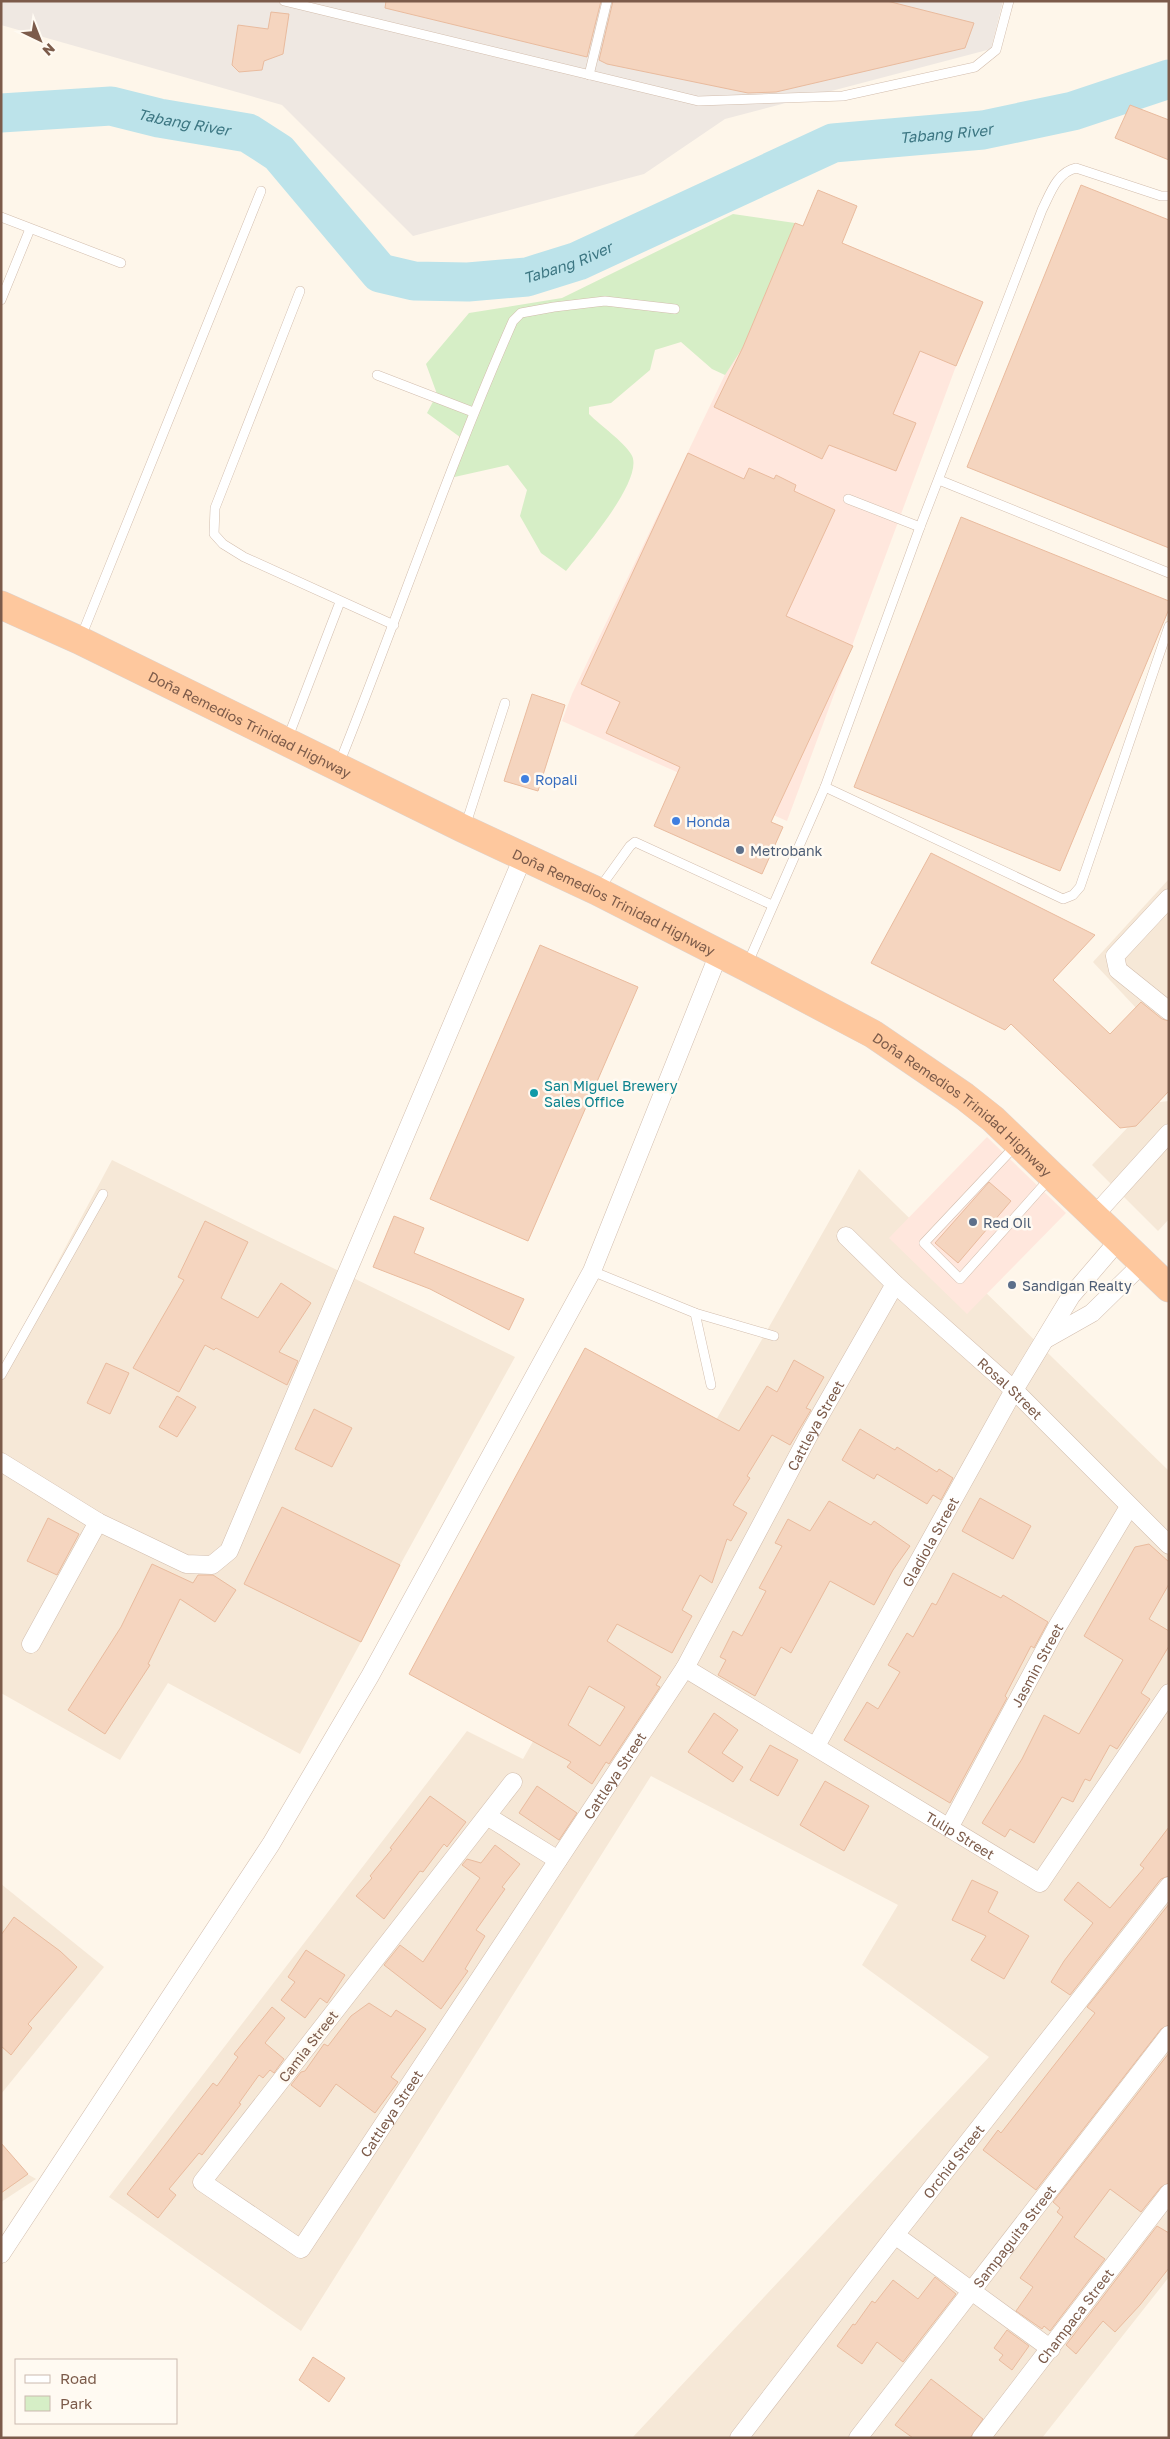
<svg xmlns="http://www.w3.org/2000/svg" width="1170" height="2439" font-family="'Golos Text',sans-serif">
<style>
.residential{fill:#f6e8d7}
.commercial{fill:#ffe7dd}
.industrial{fill:#efe8e2}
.green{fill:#d6eec6}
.water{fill:#bce3ea;stroke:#a1d4dd}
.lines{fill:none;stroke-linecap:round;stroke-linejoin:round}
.river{stroke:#bce3ea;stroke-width:39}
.building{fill:#f5d5bf;stroke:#e9bb9e;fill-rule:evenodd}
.service-casing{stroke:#d2bdad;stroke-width:10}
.minor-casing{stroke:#d2bdad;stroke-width:19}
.trunk-casing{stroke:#ddd4d0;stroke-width:29}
.service{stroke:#fff;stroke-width:9}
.minor{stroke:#fff;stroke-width:18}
.trunk{stroke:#fec89e;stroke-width:28}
.shop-dot{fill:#3f7fe0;stroke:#fffaf2;stroke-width:2}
.service-dot{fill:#5c6f8a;stroke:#fffaf2;stroke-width:2}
.culture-dot{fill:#0f9aa8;stroke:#fffaf2;stroke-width:2}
.labels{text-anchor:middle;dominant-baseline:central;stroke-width:5;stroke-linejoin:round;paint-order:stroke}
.street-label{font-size:14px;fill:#7c5b4a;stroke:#fffaf2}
.shop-label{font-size:14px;fill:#366cbe;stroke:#fffaf2;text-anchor:start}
.service-label{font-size:14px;fill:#4e5e75;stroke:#fffaf2;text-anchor:start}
.culture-label{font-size:14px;fill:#0d838f;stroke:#fffaf2;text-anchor:start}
.water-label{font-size:15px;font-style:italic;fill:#3c7682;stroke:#fffaf2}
</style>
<rect width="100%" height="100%" fill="#fef6ea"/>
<!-- residential -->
<g class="residential">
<path d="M1169 879V1043L1093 962Z"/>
<path d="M1169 1101V1219L1158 1231 1092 1165 1151 1103Z"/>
<path d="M112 1160 515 1357 400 1565 361 1642 300 1754 168 1683 120 1760 1 1693V1368Z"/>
<path d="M859 1169 1169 1471V2277L1042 2438H632L989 2057 862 1965 898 1905 651 1776 301 2331 109 2197 467 1731 523 1759Z"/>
<path d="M1 1884 104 1967 1 2094Z"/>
<path d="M1 2159 36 2179 1 2202Z"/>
</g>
<!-- commercial -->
<g class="commercial">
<path d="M795 223 983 302 956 366 787 821 562 721 572 694 787 245Z"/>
<path d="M987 1137 1066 1213 967 1314 889 1238Z"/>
</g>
<!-- industrial -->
<path class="industrial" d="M1 1H1003L991 49 725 119 644 174 413 236 282 105 1 25Z"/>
<!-- green -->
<path class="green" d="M733 214 795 223 743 347 725 375 712 369 681 342 655 350 650 370 611 403 589 407V414C601 426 623 441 631 454 647 477 581 552 566 571L541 553 520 516 527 490 508 465 450 478 464 440 427 413 437 394 426 364 469 313 562 298Z"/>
<!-- water -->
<path class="water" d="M1169 82 1167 98 1152 94 1140 100 1135 96 1145 93 1147 88H1154L1153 86Z"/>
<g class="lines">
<!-- river -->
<path class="river" id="s1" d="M1 113 111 106 159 118 248 133 279 153 380 273 414 281 468 282 527 277 578 261 833 143 983 130 1073 111 1169 79"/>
</g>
<!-- building -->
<g class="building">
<path d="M386 1H601L587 57 385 8Z"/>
<path d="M613 1H887L974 23 965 48 776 92 748 93 607 64 599 60Z"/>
<path d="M271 12 289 14 283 54 264 61 262 70 239 72 232 65 238 25 268 29Z"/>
<path d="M1130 105 1169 120V160L1115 138Z"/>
<path d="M1081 185 1169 220V548L967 467Z"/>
<path d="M818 190 857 206 842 243 983 302 956 366 920 351 893 414 916 423 896 471 829 445 822 459 714 407 743 347 795 223 803 226Z"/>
<path d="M688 453 744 479 749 468 774 479 776 475 796 485 794 491 835 510 786 616 853 646 771 822 783 827 762 874 654 826 680 767 606 733 620 702 581 684Z"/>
<path d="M961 517 1169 601V609L1060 871 854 787Z"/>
<path d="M532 694 565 705 538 791 504 781Z"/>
<path d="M931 853 1095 935 1053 980 1110 1034 1141 1002 1162 1019 1169 1021V1091L1136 1126 1120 1128 1011 1024 1005 1030 871 963Z"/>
<path d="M540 945 638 987 528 1241 430 1199Z"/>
<path d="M989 1182 1011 1201 958 1263 935 1243Z"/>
<path d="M394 1216 424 1228 414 1253 524 1299 509 1330 430 1289 373 1267Z"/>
<path d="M205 1221 248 1242 221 1298 258 1318 281 1283 311 1303 279 1352 298 1361 287 1385 216 1348 214 1350 205 1345 179 1392 133 1368 184 1280 178 1277Z"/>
<path d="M585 1348 739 1431 767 1386 777 1392 794 1360 824 1377 806 1408 811 1410 790 1445 772 1435 747 1476 750 1478 733 1505 747 1513 731 1541 727 1539 712 1583 700 1575 682 1610 692 1616 672 1653 617 1624 607 1641 661 1677 656 1685 660 1687 609 1764 606 1762 592 1784 567 1767 571 1762 409 1674ZM589 1686 625 1707 600 1746 568 1725Z"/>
<path d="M106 1363 129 1373 110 1414 87 1403Z"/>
<path d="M177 1396 196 1407 177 1437 159 1427Z"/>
<path d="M314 1409 352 1428 332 1467 295 1449Z"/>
<path d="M860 1429 895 1450 897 1447 937 1472 939 1469 953 1478 941 1500 933 1495 927 1504 877 1474 874 1479 842 1460Z"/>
<path d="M980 1498 1031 1526 1013 1559 962 1531Z"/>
<path d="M829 1501 871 1525 874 1521 910 1546 893 1570 874 1605 830 1581 791 1653 781 1647 755 1696 718 1675 726 1660 720 1657 733 1631 742 1636 766 1591 759 1588 782 1546 775 1543 788 1519 810 1531Z"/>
<path d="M282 1507 400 1565 361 1642 244 1584Z"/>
<path d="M48 1518 79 1534 57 1575 27 1561Z"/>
<path d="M1149 1544 1169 1562V1584L1149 1619 1169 1631V1646L1141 1693 1150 1699 1117 1749 1110 1745 1090 1781 1085 1779 1073 1802 1062 1797 1034 1843 1010 1829 1005 1837 982 1823 1022 1759 1044 1715 1079 1734 1123 1660 1084 1636 1135 1547Z"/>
<path d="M152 1564 193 1583 198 1575H213L236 1590 215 1622 180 1599 148 1664 150 1665 105 1734 68 1710 121 1627Z"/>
<path d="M953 1573 1001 1598 1003 1595 1048 1622 1034 1648 1031 1646 1005 1696 1007 1698 950 1803 844 1740 867 1702 878 1709 900 1672 888 1665 907 1633 913 1637 932 1603 936 1605Z"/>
<path d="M714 1713 738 1730 722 1753 743 1767 733 1782 688 1752Z"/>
<path d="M770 1745 798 1760 778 1796 750 1780Z"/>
<path d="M825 1781 869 1806 844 1851 800 1825Z"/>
<path d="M537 1786 577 1813 559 1840 519 1813Z"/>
<path d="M430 1796 466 1822 447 1847 444 1844 423 1872 420 1871 384 1919 356 1896 372 1878 370 1876 392 1849 390 1848Z"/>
<path d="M1169 1827V1876L1161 1879 1070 1995 1051 1982 1064 1961 1093 1923 1064 1900 1078 1882 1110 1908 1144 1868 1140 1865Z"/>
<path d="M495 1845 520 1864 502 1887 505 1889 476 1930 485 1936 465 1969 468 1971 441 2009 384 1965 400 1945 423 1962 480 1878 462 1865 467 1859 481 1863Z"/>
<path d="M972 1880 998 1892 988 1912 1029 1936 1004 1979 971 1960 986 1936 952 1920Z"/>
<path d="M1169 1904V2025L1161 2029 1036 2190 983 2150 998 2130 1001 2133 1095 2013 1087 2007Z"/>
<path d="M14 1917 60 1951 77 1967 28 2024 32 2028 11 2055 1 2046V1935Z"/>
<path d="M306 1950 345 1975 327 2003 320 1998 305 2018 281 2000 295 1982 288 1977Z"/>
<path d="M369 2003 391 2017 396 2010 426 2029 391 2077 398 2082 375 2113 336 2084 320 2107 291 2085 301 2072 305 2071 324 2044 328 2046 351 2016Z"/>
<path d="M272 2007 285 2018 265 2043 284 2059 274 2073 270 2070 263 2078 259 2075 239 2103 241 2104 202 2155 199 2153 169 2189 176 2195 158 2218 127 2194 213 2083 217 2086 238 2057 234 2054Z"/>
<path d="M1169 2053V2183L1161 2187 1141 2212 1110 2189 1074 2237 1105 2259 1050 2331 1044 2326 1042 2329 1016 2311 1033 2287 1020 2278 1063 2217 1057 2212 1060 2208 1053 2202Z"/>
<path d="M1 2143 28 2174 1 2193Z"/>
<path d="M1157 2226 1169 2233V2268L1140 2305 1115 2332 1103 2321 1076 2354 1066 2345Z"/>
<path d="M935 2277 956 2294 903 2362 877 2342 862 2364 837 2346 853 2324 855 2325 872 2301 875 2303 893 2280 918 2299Z"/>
<path d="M1007 2330 1029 2346 1012 2370 999 2360 1003 2355 994 2348Z"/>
<path d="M313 2357 345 2378 329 2402 299 2380Z"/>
<path d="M931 2379 983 2419 970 2438H913L895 2425Z"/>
</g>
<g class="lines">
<!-- service casing -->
<g class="service-casing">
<g id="service">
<path d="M284 1 698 101 843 96 975 67 996 50 1009 1"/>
<path d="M589 75 607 1"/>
<path d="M1 217 121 263"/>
<path d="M300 291 215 508 214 534 223 544 244 557 394 625"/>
<path d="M1 300 30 229"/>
<path d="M377 375 473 412"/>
<path d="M939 480 1169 573"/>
<path d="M848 499 920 527"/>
<path d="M81 637 261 191"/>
<path d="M287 740 340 602"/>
<path d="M339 764C398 617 449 466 513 321L521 313 554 307 605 301 675 309"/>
<path d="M825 787 1063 899 1073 895 1080 887 1169 626"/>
<path d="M465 827 505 703"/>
<path d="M599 889 630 846 635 842 772 905"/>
<path d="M747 965 825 787 920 527 1042 210C1050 194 1057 172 1076 168L1161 196H1169"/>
<path d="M1017 1144 924 1243 960 1279 1050 1178"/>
<path d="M592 1271 695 1313 774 1336"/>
<path d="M695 1313 711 1385"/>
<path d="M1 1375 103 1194"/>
</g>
</g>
<!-- minor casing -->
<g class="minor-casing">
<g id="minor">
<path d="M1169 898 1115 956 1118 970 1169 1011"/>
<path d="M1094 1216 1169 1133"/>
<path id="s2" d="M846 1236 895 1284 1014 1390 1169 1545"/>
<path d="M1046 1339 1092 1313 1143 1263"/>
<path d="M1 1462 98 1522 186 1564 212 1565 229 1551 523 857"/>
<path d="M31 1644 98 1522"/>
<path id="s3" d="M685 1668 1040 1883 1169 1693"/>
<path id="s4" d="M816 1746 1014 1390 1071 1296 1119 1240"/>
<path id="s5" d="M513 1782 202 2182 301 2249 685 1668 811 1431 895 1284"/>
<path d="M487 1816 558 1860"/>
<path id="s6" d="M949 1828 1057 1627 1129 1507"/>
<path d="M895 2235 1051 2349"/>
<path d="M1 2254 271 1844 370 1676 592 1271 719 953"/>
<path id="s7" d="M739 2438 895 2235 1169 1886"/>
<path id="s8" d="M858 2438 1169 2035"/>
<path id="s9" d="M981 2438 1169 2193"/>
</g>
</g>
<!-- trunk casing -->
<g class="trunk-casing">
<g id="trunk">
<path id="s10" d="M1 605 79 640 464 829 597 891 746 967 873 1034 964 1096 993 1119 1169 1288"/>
</g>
</g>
<!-- service -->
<use href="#service" class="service"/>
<!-- minor -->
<use href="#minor" class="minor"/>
<!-- trunk -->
<use href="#trunk" class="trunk"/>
</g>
<!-- markers -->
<g class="shop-dot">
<circle cx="525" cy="779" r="5"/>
<circle cx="676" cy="821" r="5"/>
</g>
<g class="service-dot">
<circle cx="740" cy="850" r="5"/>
<circle cx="973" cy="1222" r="5"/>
<circle cx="1012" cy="1285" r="5"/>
</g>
<circle class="culture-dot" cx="534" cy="1093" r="5"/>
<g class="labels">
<!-- street labels -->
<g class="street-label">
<text stroke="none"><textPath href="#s10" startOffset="276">Doña Remedios Trinidad Highway</textPath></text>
<text stroke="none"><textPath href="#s10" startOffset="681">Doña Remedios Trinidad Highway</textPath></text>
<text stroke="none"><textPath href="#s10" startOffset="1086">Doña Remedios Trinidad Highway</textPath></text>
<text stroke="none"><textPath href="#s2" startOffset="224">Rosal Street</textPath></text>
<text stroke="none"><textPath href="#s5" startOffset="1598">Cattleya Street</textPath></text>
<text stroke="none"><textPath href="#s4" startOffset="234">Gladiola Street</textPath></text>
<text stroke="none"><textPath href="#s6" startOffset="185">Jasmin Street</textPath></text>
<text stroke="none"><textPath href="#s5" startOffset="1194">Cattleya Street</textPath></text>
<text stroke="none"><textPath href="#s3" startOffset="322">Tulip Street</textPath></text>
<text transform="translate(308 2046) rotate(-52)">Camia Street</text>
<text stroke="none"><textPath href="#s5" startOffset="789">Cattleya Street</textPath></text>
<text stroke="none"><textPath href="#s7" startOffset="350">Orchid Street</textPath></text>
<text stroke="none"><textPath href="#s8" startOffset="255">Sampaguita Street</textPath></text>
<text stroke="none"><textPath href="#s9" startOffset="154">Champaca Street</textPath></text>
</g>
<!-- shop labels -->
<g class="shop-label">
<text x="535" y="779">Ropali</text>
<text x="686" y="821">Honda</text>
</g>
<!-- service labels -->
<g class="service-label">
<text x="750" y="850">Metrobank</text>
<text x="983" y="1222">Red Oil</text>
<text x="1022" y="1285">Sandigan Realty</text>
</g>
<!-- culture labels -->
<g class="culture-label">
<text x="544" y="1085">San Miguel Brewery<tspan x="544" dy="16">Sales Office</tspan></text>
</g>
<!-- water labels -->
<g class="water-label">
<text stroke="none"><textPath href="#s1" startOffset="185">Tabang River</textPath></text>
<text stroke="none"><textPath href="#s1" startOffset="1040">Tabang River</textPath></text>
<text stroke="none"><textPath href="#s1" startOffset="635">Tabang River</textPath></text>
</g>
</g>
<!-- border -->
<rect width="1170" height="2439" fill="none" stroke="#7c5b4a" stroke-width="5"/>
<!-- legend -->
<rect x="15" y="2359" width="162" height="65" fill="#fffaf2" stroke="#cbbaaf"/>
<rect x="25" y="2375" width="25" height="8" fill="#ffffff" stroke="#cbbaaf"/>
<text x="60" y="2384" font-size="15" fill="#7c5b4a">Road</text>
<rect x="25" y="2396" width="25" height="15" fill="#d6eec6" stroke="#cbbaaf"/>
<text x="60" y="2409" font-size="15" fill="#7c5b4a">Park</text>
<!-- north arrow -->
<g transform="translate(40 40) rotate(137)" stroke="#fffaf2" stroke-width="4" paint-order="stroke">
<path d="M0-4L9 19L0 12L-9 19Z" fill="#7c5b4a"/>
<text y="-8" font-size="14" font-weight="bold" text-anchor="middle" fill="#7c5b4a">N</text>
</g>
</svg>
